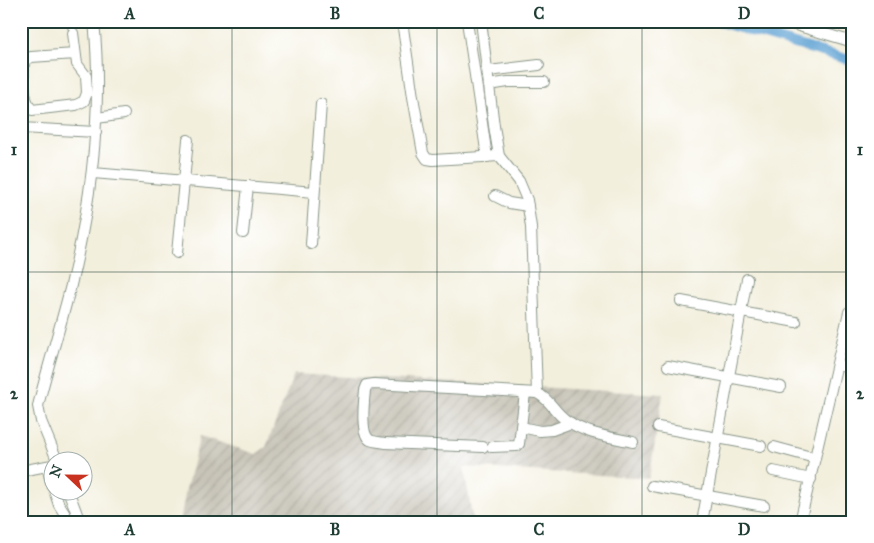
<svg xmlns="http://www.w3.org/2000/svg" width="874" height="543" font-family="'IM FELL Great Primer',serif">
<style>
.industrial{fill:url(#industrial-furrows)}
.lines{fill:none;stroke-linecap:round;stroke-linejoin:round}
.canal{stroke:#5fa2d3;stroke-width:10}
.minor-casing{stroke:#899688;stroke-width:12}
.minor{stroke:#fff;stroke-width:10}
.grid{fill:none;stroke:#1f3d34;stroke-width:1;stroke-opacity:0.55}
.neatline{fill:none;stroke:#1f3d34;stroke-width:2}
.grid-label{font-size:16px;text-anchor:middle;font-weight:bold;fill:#1f3d34}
</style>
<defs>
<pattern id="industrial-furrows" width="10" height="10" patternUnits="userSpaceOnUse" patternTransform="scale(1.25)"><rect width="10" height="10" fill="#c8c4b8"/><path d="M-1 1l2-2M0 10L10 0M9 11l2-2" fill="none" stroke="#aba99f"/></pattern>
</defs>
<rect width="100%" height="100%" fill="#fff"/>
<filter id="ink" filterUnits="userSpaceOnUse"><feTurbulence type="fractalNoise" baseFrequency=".02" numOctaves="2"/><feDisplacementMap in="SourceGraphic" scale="10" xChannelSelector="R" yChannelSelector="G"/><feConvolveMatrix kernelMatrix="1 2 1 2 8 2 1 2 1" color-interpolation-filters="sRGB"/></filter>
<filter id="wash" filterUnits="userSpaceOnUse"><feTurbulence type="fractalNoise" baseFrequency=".0096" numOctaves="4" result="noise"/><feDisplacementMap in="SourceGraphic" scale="20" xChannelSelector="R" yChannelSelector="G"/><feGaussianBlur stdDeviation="1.12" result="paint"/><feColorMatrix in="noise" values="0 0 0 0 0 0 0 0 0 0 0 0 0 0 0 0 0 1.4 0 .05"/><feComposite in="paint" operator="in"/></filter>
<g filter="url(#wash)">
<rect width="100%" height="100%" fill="#f3efdd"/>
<!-- industrial -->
<path class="industrial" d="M294 374 663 394 649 478 464 467 473 522H180L186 489 200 436 256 454 266 447Z"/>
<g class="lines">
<!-- canal -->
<path class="canal" d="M716 21 853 61"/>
</g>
</g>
<g filter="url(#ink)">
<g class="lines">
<!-- minor casing -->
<g class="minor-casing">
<g id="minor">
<path d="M402 21 413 97 423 153 427 159 433 160 499 156"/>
<path d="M467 21 487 157"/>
<path d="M481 21 494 126 499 156 519 181 527 200 531 227 537 393"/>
<path d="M782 21 853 42"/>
<path d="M72 25V21"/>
<path d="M73 33 77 64 86 76 87 93 84 101 76 105 32 110C23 101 22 71 25 60L31 57 75 54"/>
<path d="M488 71 539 65"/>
<path d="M489 85 508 82H544"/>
<path d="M97 118 124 114"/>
<path d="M21 128 96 132"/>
<path d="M93 173 314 192"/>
<path d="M495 196 509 203 528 206"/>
<path d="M243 233 248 186"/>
<path d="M311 244 321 104"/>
<path d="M177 253 188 140"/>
<path d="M681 301 796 322"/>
<path d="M837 365 853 369"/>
<path d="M668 366 781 387"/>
<path d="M521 427 540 431 552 430 571 423"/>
<path d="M658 427 761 446"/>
<path d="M483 447 385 443C381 442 374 442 370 440 360 434 364 401 365 390L367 385 374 384 537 393C552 401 553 411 566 420 585 434 610 437 633 442"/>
<path d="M492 447 517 446 519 444 525 393"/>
<path d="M774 447 815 458"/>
<path d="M57 460 41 421 38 406C48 365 61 325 71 285 92 198 103 110 94 21"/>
<path d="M47 466 52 486"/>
<path d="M21 471 52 465"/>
<path d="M773 471 811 479"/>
<path d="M652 486 764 506"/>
<path d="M54 490 59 505 70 522"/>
<path d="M68 490 80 522"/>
<path d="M702 522 747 279"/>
<path d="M800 522 849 312"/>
</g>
</g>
<!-- minor -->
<use href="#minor" class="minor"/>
</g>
</g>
<!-- grid -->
<path class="grid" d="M232 21V522M437 21V522M642 21V522M21 272H853"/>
<!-- margin -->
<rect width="874" height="543" fill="none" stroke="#fff" stroke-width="55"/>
<!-- north arrow -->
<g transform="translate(68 476) rotate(292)"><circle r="24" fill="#ffffff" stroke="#a5b1ae"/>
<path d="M0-4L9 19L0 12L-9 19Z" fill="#c8321e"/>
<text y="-8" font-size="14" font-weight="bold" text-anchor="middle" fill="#1f3d34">N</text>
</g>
<rect x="28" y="28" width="818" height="488" class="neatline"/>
<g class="grid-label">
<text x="130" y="19">A</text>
<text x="335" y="19">B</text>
<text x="539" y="19">C</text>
<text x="744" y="19">D</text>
<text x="14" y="155">1</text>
<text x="860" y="155">1</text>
<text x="14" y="399">2</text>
<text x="860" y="399">2</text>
<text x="130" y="535">A</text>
<text x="335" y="535">B</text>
<text x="539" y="535">C</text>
<text x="744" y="535">D</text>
</g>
</svg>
